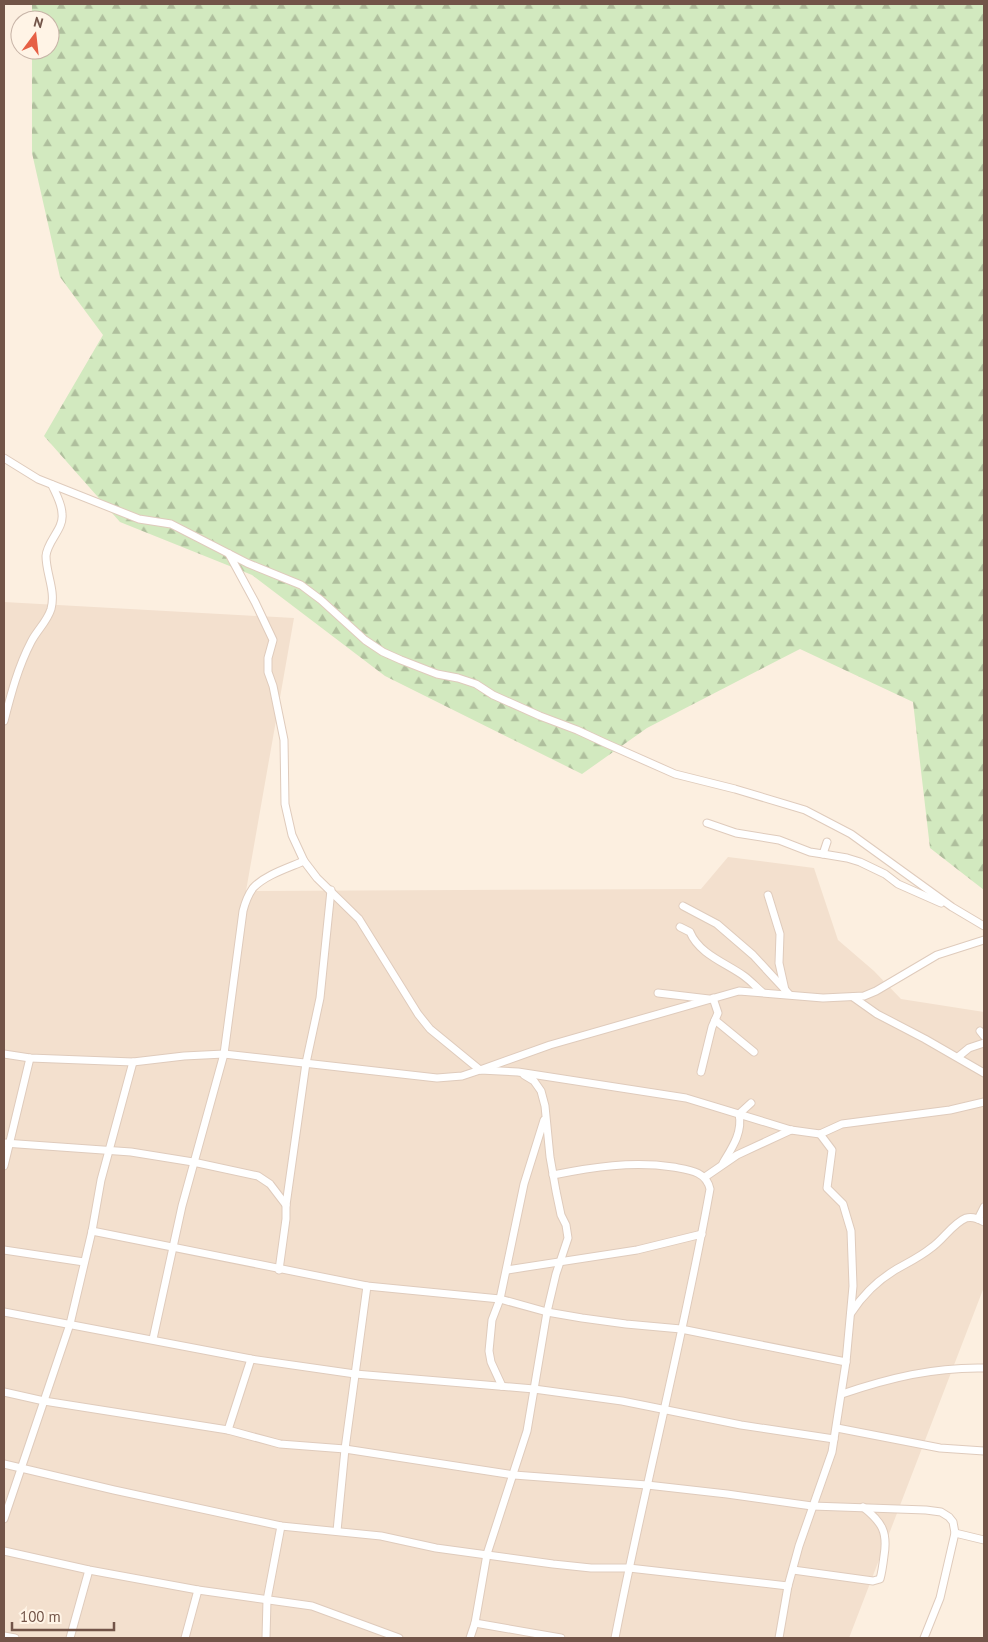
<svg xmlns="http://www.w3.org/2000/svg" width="988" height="1642" font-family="'PT Sans',sans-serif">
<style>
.residential{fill:#f3e0ce}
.forest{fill:url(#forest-firs)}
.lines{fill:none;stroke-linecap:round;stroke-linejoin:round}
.minor-casing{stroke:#dfcbbc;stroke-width:9}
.minor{stroke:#fff;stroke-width:7}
</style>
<defs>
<pattern id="forest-firs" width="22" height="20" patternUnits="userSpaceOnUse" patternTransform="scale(1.25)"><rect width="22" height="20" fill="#d2e9bf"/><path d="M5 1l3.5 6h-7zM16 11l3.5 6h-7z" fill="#afbf9d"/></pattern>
</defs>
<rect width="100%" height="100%" fill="#fcefe0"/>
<!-- residential -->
<path class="residential" d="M4 602 294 618 246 891 701 889 728 857 814 868 838 940 874 971 901 999 984 1012V1287L849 1638H4Z"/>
<!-- forest -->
<path class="forest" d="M32 4H984V890L930 848 913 702 800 649 647 728 582 774 385 676 252 575 120 522 44 436 103 335 60 277 32 153V50H50V20H32Z"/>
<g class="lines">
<!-- minor casing -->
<g class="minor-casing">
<g id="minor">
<path d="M4 458 38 479 139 519 171 524 247 563 301 585 321 600 365 640 383 652 401 660 437 674 458 678 476 684 493 695 540 716 577 730 605 743 675 774 735 789 805 810 851 834 952 907 984 926"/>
<path d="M229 554 255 602 273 640 268 658V672L273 686 284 740 285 804 292 835 304 861 317 878 359 919 418 1014 430 1029 480 1070 550 1045 739 991 823 998 864 996 876 991 937 955 984 940"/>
<path d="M4 721C11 694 18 667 31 642 37 630 47 622 51 609 56 591 46 574 46 556 47 541 64 529 62 514 62 504 56 494 52 485"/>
<path d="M707 823 736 833 779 840 810 852 823 854 827 842"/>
<path d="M823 854 847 858 860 862 885 874 898 884 941 903"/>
<path d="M768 895 780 934 779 963 785 990"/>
<path d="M683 906 717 924 753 955 789 994"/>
<path d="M680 927 690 932C699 954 726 963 744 976 751 981 756 987 762 992"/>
<path d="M658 993 709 999"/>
<path d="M853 997 877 1014 925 1039 984 1073"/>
<path d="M715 1020 754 1052"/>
<path d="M980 1031 984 1036"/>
<path d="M4 1054 30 1058 133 1062 184 1056 224 1054 437 1078 462 1076 480 1070 518 1072 686 1098 791 1130 820 1134 842 1124 950 1110 984 1102"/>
<path d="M958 1057 969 1048 984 1043"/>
<path d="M701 1072 712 1027 718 1013 713 998"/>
<path d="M4 1143 131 1152 193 1162 258 1176 270 1184 286 1205"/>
<path d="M723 1163C732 1148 743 1132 739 1114L751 1103"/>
<path d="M4 1166 30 1058"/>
<path d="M553 1175C593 1167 632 1161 673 1167 689 1170 706 1171 710 1189 683 1340 644 1488 615 1638"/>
<path d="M705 1177 737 1155 791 1130"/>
<path d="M978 1219 984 1207"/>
<path d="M92 1231 367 1286 500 1299 547 1312 582 1318 626 1324 681 1329 846 1362"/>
<path d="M4 1250 84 1262"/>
<path d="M279 1270 286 1219V1205L306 1063 320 998 331 890"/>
<path d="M507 1270 637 1250 702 1234"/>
<path d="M4 1312 251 1359 355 1374 534 1389 622 1401 741 1425 834 1439"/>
<path d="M851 1313C862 1296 877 1281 895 1270 907 1263 920 1257 931 1248 943 1240 953 1223 966 1218 973 1216 979 1219 984 1222"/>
<path d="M153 1339 182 1206 224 1054 243 911C245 903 248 895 253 888 265 875 288 868 304 861"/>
<path d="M502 1386 491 1362 489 1351 492 1320 500 1299 524 1184 544 1120"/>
<path d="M4 1392 44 1401 228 1430 280 1444 345 1449 514 1475 647 1485 727 1494 812 1506 926 1510 941 1512 949 1517 953 1522 955 1533 940 1598 924 1638"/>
<path d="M842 1394C889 1378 934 1367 984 1368"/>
<path d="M837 1428 940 1448 984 1451"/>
<path d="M228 1430 251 1359"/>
<path d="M4 1464 114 1490 281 1526 381 1536 436 1548 553 1564 591 1568H629L788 1586"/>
<path d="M4 1519 70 1324 92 1231 101 1180 133 1062"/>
<path d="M337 1531 345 1449 367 1286"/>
<path d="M955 1533 984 1540"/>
<path d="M4 1551 89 1570 198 1590 312 1606 399 1638"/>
<path d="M793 1570 873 1581 880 1579C882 1572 883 1564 884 1556 888 1532 882 1522 863 1507"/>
<path d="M475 1623 561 1638"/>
<path d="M4 1636 15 1638"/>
<path d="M70 1638 89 1570"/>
<path d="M185 1638 198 1590"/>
<path d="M266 1638 267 1600 281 1526"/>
<path d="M470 1638 475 1623 487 1554 527 1431 547 1312 556 1274 568 1238 566 1225 561 1215 556 1191 550 1157 545 1106 541 1091 534 1081 524 1075"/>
<path d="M779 1638 788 1586 799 1546 832 1452 846 1362 853 1286 851 1231 843 1204 827 1188 832 1150 820 1134"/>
</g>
</g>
<!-- minor -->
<use href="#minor" class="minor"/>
</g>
<!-- border -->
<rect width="988" height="1642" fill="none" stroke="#725448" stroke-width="10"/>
<!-- north arrow -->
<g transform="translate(35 35) rotate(15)"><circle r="24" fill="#fff4e6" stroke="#c7b4a7"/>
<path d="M0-4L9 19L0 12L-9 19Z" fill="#e66045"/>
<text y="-8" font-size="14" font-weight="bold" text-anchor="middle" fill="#725448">N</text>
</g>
<!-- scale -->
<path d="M12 1622v8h102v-8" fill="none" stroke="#725448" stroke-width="2.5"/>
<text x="20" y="1622" font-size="15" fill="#725448" stroke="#fff4e6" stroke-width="4" paint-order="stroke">100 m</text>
</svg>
